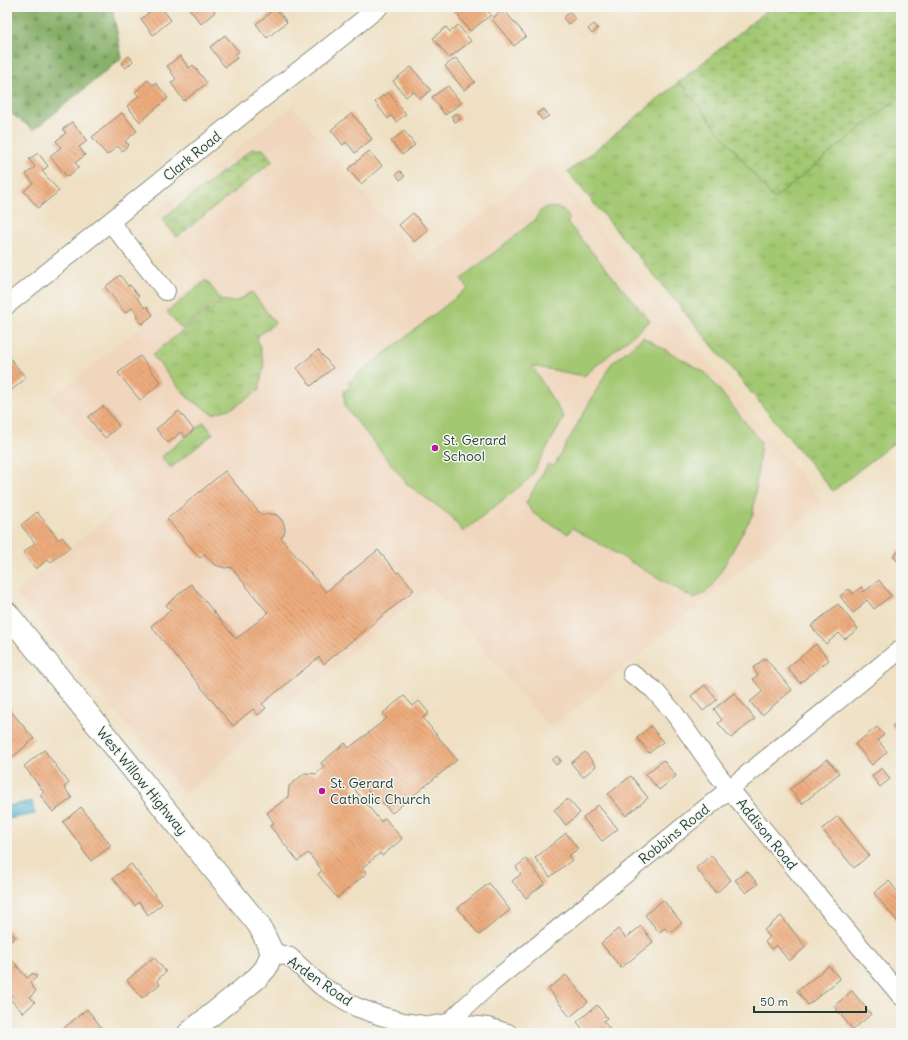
<svg xmlns="http://www.w3.org/2000/svg" width="908" height="1040" font-family="Delius,sans-serif">
<style>
.built{fill:#f0d6bc}
.grass{fill:url(#grass-tufts);stroke:#618253}
.forest{fill:url(#forest-firs);stroke:#50744c}
.wetland{fill:url(#wetland-marsh);stroke:#618253}
.pitch{fill:#a3c872;stroke:#618253}
.water{fill:url(#water-waves);stroke:#367680}
.building{fill:url(#building-back-hatch)}
.lines{fill:none;stroke-linecap:round;stroke-linejoin:round}
.minor-casing{stroke:#878e7c;stroke-width:20}
.tertiary-casing{stroke:#878e7c;stroke-width:24}
.minor{stroke:#fff;stroke-width:18}
.tertiary{stroke:#fff;stroke-width:22}
.poi-dot{fill:#b5179e;stroke:#f6f6f2;stroke-width:1.5}
.labels{text-anchor:middle;dominant-baseline:central;stroke-width:3;stroke-linejoin:round;paint-order:stroke}
.street-label{font-size:14px;fill:#1f3d34;stroke:#f6f6f2}
.poi-label{font-size:14px;fill:#1f3d34;stroke:#f6f6f2;text-anchor:start}
</style>
<defs>
<pattern id="grass-tufts" width="24" height="20" patternUnits="userSpaceOnUse"><rect width="24" height="20" fill="#a3c872"/><path d="M3 7l-1-3M5 7V3M7 7l1-3M15 17l-1-3M17 17v-4M19 17l1-3" fill="none" stroke="#84a45e"/></pattern>
<pattern id="forest-firs" width="22" height="20" patternUnits="userSpaceOnUse"><rect width="22" height="20" fill="#82ac64"/><path d="M5 1l3.5 6h-7zM16 11l3.5 6h-7z" fill="#6a8d53"/></pattern>
<pattern id="wetland-marsh" width="20" height="14" patternUnits="userSpaceOnUse"><rect width="20" height="14" fill="#a3c872"/><path d="M1 5h8M5 5V1M11 12h8M15 12V8" fill="none" stroke="#84a45e"/></pattern>
<pattern id="water-waves" width="16" height="10" patternUnits="userSpaceOnUse"><rect width="16" height="10" fill="#4dafcc"/><path d="M0 5q4-4 8 0t8 0" fill="none" stroke="#3f90a6"/></pattern>
<pattern id="building-back-hatch" width="6" height="6" patternUnits="userSpaceOnUse"><rect width="6" height="6" fill="#eeac7d"/><path d="M-1 5l2 2M0 0l6 6M5-1l2 2" fill="none" stroke="#c08d67"/></pattern>
</defs>
<rect width="100%" height="100%" fill="#f6f6f2"/>
<filter id="ink" filterUnits="userSpaceOnUse"><feTurbulence type="fractalNoise" baseFrequency=".025" numOctaves="2"/><feDisplacementMap in="SourceGraphic" scale="8" xChannelSelector="R" yChannelSelector="G"/><feConvolveMatrix kernelMatrix="1 2 1 2 8 2 1 2 1" color-interpolation-filters="sRGB"/></filter>
<filter id="wash" filterUnits="userSpaceOnUse"><feTurbulence type="fractalNoise" baseFrequency=".012" numOctaves="4" result="noise"/><feDisplacementMap in="SourceGraphic" scale="16" xChannelSelector="R" yChannelSelector="G"/><feGaussianBlur stdDeviation="0.9" result="paint"/><feColorMatrix in="noise" values="0 0 0 0 0 0 0 0 0 0 0 0 0 0 0 0 0 1.4 0 .05"/><feComposite in="paint" operator="in"/></filter>
<g filter="url(#wash)">
<rect width="100%" height="100%" fill="#efe0c3"/>
<!-- built -->
<path class="built" d="M293 106 420 263 547 164 822 502 551 729 431 586 184 793 16 593 132 497 51 398 203 278 154 213Z"/>
<!-- grass -->
<g class="grass">
<path d="M679 82 774 199 901 95V437L833 491 568 172Z"/>
<path d="M252 292 275 323 257 337 264 364 259 390 235 407 213 414 187 397 152 355 221 300 235 302Z"/>
<path d="M204 422 213 434 171 468 161 457Z"/>
</g>
<!-- forest -->
<path class="forest" d="M7 7H112L122 58 34 130 7 111Z"/>
<!-- wetland -->
<g class="wetland">
<path d="M771 7H901V95L774 199 679 82Z"/>
<path d="M252 149H263L273 161 177 237 162 219Z"/>
</g>
<!-- pitch -->
<g class="pitch">
<path d="M546 207C558 208 564 206 570 219L567 222 650 321 584 376 532 366 564 418 530 478 463 532 451 516 408 485 345 407 344 391 351 387 348 382 468 288 461 279 536 219C538 213 540 210 546 207Z"/>
<path d="M206 280 220 298 182 329 167 312Z"/>
<path d="M643 337 706 373 761 442 753 514 712 587 695 599 572 528 568 534 534 514 526 503 548 464 554 466 611 364Z"/>
</g>
<!-- water -->
<path class="water" d="M32 801 35 814 8 819 7 806Z"/>
<g id="blocks">
<!-- building -->
<g class="building">
<path d="M156 7H161L171 20 153 35 141 19Z"/>
<path d="M188 7H211L215 12 201 24Z"/>
<path d="M271 7H275L287 22 267 38 256 24 270 13 267 10Z"/>
<path d="M454 7H488L486 8 491 15 470 31 452 8Z"/>
<path d="M503 9 526 36 514 46 492 19Z"/>
<path d="M570 12 575 19 568 24 563 18Z"/>
<path d="M594 24 598 29 592 34 588 29Z"/>
<path d="M458 25 471 41 449 58 433 38 446 27 450 32Z"/>
<path d="M225 35 239 52 234 55 237 58 225 67 210 47Z"/>
<path d="M129 56 133 61 126 68 121 64Z"/>
<path d="M180 56 189 68 193 65 207 83 184 101 171 83 176 79 167 66Z"/>
<path d="M456 58 475 82 464 90 445 66Z"/>
<path d="M411 67 431 90 420 99 413 91 406 97 393 81Z"/>
<path d="M148 80 153 85 156 83 168 98 140 122 127 106 139 96 135 92Z"/>
<path d="M448 86 461 103 445 115 432 97Z"/>
<path d="M388 92 406 114 396 122 391 116 388 119 375 102Z"/>
<path d="M544 109 549 116 542 120 537 113Z"/>
<path d="M122 113 137 131 125 141 129 145 122 151 118 146 107 155 92 137Z"/>
<path d="M352 113 372 139 355 153 346 142 343 145 331 130Z"/>
<path d="M457 113 461 119 455 122 451 116Z"/>
<path d="M72 122 87 141 79 147 85 155 75 163 79 167 67 177 50 156 61 147 56 141 66 133 63 129Z"/>
<path d="M404 131 415 145 402 155 391 141Z"/>
<path d="M369 151 382 166 361 184 348 169Z"/>
<path d="M38 153 48 166 42 171 59 191 38 208 24 191 33 183 26 174 35 167 29 159Z"/>
<path d="M400 171 405 176 400 180 396 174Z"/>
<path d="M413 213 428 230 414 242 399 225Z"/>
<path d="M120 275 128 286 130 285 139 296 137 298 145 308 147 306 153 315 142 324 136 317 138 316 132 308 125 313 105 287Z"/>
<path d="M318 350 333 368 311 386 297 368Z"/>
<path d="M140 356 161 383 140 400 118 373Z"/>
<path d="M10 358 26 378 7 394V360Z"/>
<path d="M103 406 119 426 105 438 88 417Z"/>
<path d="M179 411 194 430 185 437 181 432 168 443 156 429Z"/>
<path d="M225 471 262 516 266 514H272L277 515 281 519 284 524 285 529 284 534 281 538 326 592 378 550 397 573 399 572 414 590 324 664 319 657 262 704 266 708 258 715 253 709 233 726 151 626 171 610 166 605 191 584 236 639 268 613 231 567 225 568 215 565 205 554 200 558 167 519Z"/>
<path d="M37 512 59 540 62 537 70 547 51 562 48 559 36 569 23 553 35 543 21 525Z"/>
<path d="M901 549V565L893 556Z"/>
<path d="M879 580 891 596 874 609 867 600 860 606 861 607 853 613 840 596 849 589 853 594 861 587 864 592Z"/>
<path d="M838 604 858 629 845 639 839 633 826 644 811 626Z"/>
<path d="M816 644 829 660 800 683 787 668Z"/>
<path d="M765 658 792 690 762 715 750 702 763 691 753 679 758 675 753 668Z"/>
<path d="M705 685 717 700 703 711 691 696Z"/>
<path d="M734 693 755 719 731 738 718 723 722 720 714 709Z"/>
<path d="M404 696 413 706 419 701 429 713 423 718 457 760 392 813 382 802 379 804 359 780 352 786 381 822 385 818 402 839 382 856 380 853 362 868 367 873 337 898 318 874 322 870 308 853 298 861 270 826 274 823 267 813 288 797 289 786 305 773 316 774 324 767 321 763 345 743 349 748 387 718 383 713Z"/>
<path d="M7 706 34 739 10 759 7 756Z"/>
<path d="M901 719V737L892 726Z"/>
<path d="M651 726 663 742 649 753 637 738Z"/>
<path d="M877 727 884 735 878 740 887 752 872 765 855 744Z"/>
<path d="M44 750 69 783 64 787 72 798 53 812 40 795 44 792 24 766Z"/>
<path d="M585 752 596 766 583 777 571 763Z"/>
<path d="M557 756 561 761 556 765 552 760Z"/>
<path d="M827 759 839 773 802 804 790 789Z"/>
<path d="M663 760 676 776 659 790 646 774Z"/>
<path d="M882 768 890 779 880 787 872 776Z"/>
<path d="M631 776 648 798 626 816 608 794Z"/>
<path d="M568 799 580 813 566 825 554 810Z"/>
<path d="M598 805 618 829 602 841 583 818Z"/>
<path d="M81 807 111 846 91 861 82 849 83 848 63 822Z"/>
<path d="M838 816 869 855 854 868 822 829Z"/>
<path d="M566 833 578 849 568 856 572 860 550 877 535 858Z"/>
<path d="M711 855 731 880 716 893 696 868Z"/>
<path d="M526 859 545 883 526 898 512 881 521 874 516 867Z"/>
<path d="M131 864 162 904 148 915 139 902 135 906 113 878Z"/>
<path d="M747 871 758 884 746 893 735 880Z"/>
<path d="M889 881 901 896V926L874 893Z"/>
<path d="M489 883 510 910 479 935 458 908Z"/>
<path d="M663 900 682 923 669 933 665 928 659 932 645 915Z"/>
<path d="M781 916 806 947 789 961 776 945 771 949 765 942 770 937 764 930Z"/>
<path d="M641 926 653 942 621 968 601 943 618 929 626 938Z"/>
<path d="M7 928 15 937 7 944Z"/>
<path d="M154 957 166 972 157 980 160 984 142 998 127 980Z"/>
<path d="M12 960 27 978 33 973 37 977 30 983 36 991 30 997 35 1002 23 1013 9 998 12 994 7 989V964Z"/>
<path d="M829 966 840 979 808 1005 797 991Z"/>
<path d="M566 975 588 1002 570 1017 548 989Z"/>
<path d="M852 991 871 1014 853 1030 834 1006Z"/>
<path d="M597 1005 607 1018 603 1021 613 1033H586L577 1022Z"/>
<path d="M87 1009 106 1033H58Z"/>
</g>
</g>
</g>
<g filter="url(#ink)">
<use href="#blocks" fill-opacity="0" stroke="#878e7c" stroke-width="1"/>
<g class="lines">
<!-- minor casing -->
<g class="minor-casing">
<g id="minor">
<path d="M110 222 166 291"/>
<path d="M7 305 258 102 323 52 379 7"/>
<path d="M632 674 653 689 674 713 718 775 901 996"/>
<path d="M272 952 290 957 320 985 356 1007 381 1016 403 1022 430 1026 449 1023 488 1027 508 1033"/>
<path d="M449 1023 464 1008 488 986 901 649"/>
</g>
</g>
<!-- tertiary casing -->
<g class="tertiary-casing">
<path id="tertiary" d="M7 613 160 803 259 925 272 952 266 968 257 978 189 1033"/>
</g>
<!-- minor -->
<use href="#minor" class="minor"/>
<!-- tertiary -->
<use href="#tertiary" class="tertiary"/>
</g>
</g>
<!-- markers -->
<g class="poi-dot">
<circle cx="435" cy="448" r="4"/>
<circle cx="322" cy="791" r="4"/>
</g>
<g class="labels">
<!-- street labels -->
<g class="street-label">
<text transform="translate(192 156) rotate(-39)">Clark Road</text>
<text transform="translate(142 781) rotate(51)">West Willow Highway</text>
<text transform="translate(674 834) rotate(-39)">Robbins Road</text>
<text transform="translate(767 834) rotate(51)">Addison Road</text>
<text transform="translate(320 981) rotate(35)">Arden Road</text>
</g>
<!-- poi labels -->
<g class="poi-label">
<text x="443" y="440">St. Gerard<tspan x="443" dy="16">School</tspan></text>
<text x="330" y="783">St. Gerard<tspan x="330" dy="16">Catholic Church</tspan></text>
</g>
</g>
<!-- margin -->
<rect width="908" height="1040" fill="none" stroke="#f6f6f2" stroke-width="24"/>
<!-- scale -->
<path d="M754 1006v6h112v-6" fill="none" stroke="#1f3d34" stroke-width="2"/>
<text x="760" y="1006" font-size="12" fill="#1f3d34" stroke="#f6f6f2" stroke-width="3" paint-order="stroke">50 m</text>
</svg>
